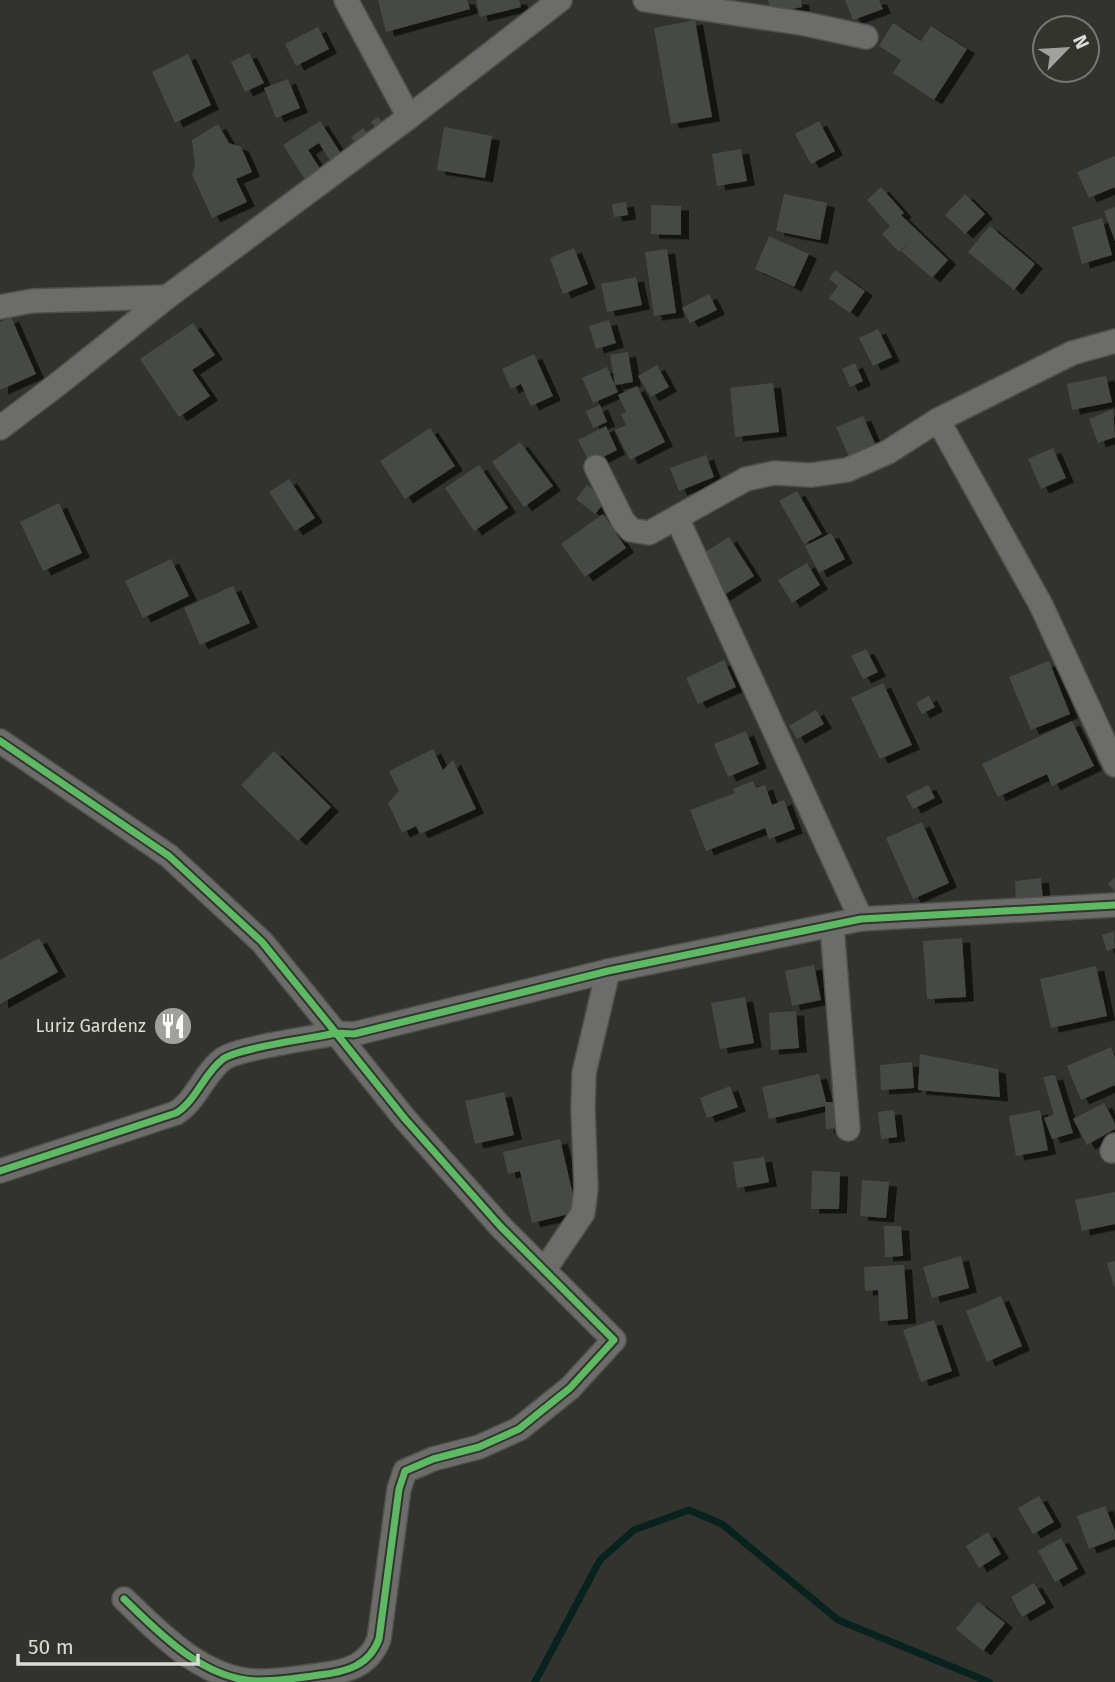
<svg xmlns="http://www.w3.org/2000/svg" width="1115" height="1682" font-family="'Fira Sans',sans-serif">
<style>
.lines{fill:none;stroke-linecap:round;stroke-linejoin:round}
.stream{stroke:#08231d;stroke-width:7}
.building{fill:#474946;filter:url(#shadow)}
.minor-casing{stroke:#50514e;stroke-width:26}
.minor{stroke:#6c6d6a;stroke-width:23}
.cycleway-casing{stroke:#33342e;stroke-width:11}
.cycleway{stroke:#5cba63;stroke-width:7}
.labels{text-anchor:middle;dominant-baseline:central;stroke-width:5;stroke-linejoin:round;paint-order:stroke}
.poi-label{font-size:18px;fill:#dbdcd8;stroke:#33342e;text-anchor:end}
</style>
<defs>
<filter id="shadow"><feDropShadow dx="8" dy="4.5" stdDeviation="0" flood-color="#0009"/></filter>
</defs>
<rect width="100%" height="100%" fill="#32332f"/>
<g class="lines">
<!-- stream -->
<path class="stream" d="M535 1682 600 1560 634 1530 689 1510 722 1524 838 1620 989 1682"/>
</g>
<!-- building -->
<g class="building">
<path d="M378 0H467L470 9 386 32Z"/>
<path d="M476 0H519L521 7 480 17Z"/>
<path d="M768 0H801L802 7 771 13Z"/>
<path d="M845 0H879L883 9 853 20Z"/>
<path d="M695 20 712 117 671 124 654 28Z"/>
<path d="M893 23 921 41 931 26 967 49 934 100 893 73 901 60 879 46Z"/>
<path d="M318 27 329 49 296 66 285 44Z"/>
<path d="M249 53 264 83 245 92 231 62Z"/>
<path d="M188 54 211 105 175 123 152 72Z"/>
<path d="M288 79 300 108 276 118 264 88Z"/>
<path d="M378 117 385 126 378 131 371 122Z"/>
<path d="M320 121 347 163 336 170 319 143 308 150 325 176 309 186 283 145Z"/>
<path d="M819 121 835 151 811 164 795 134Z"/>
<path d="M218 124 229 143 241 147 252 172 236 179 247 202 212 218 192 174 195 166 192 140Z"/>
<path d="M444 127 492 136 485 178 437 170Z"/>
<path d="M363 128 368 136 357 145 351 137Z"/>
<path d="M741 149 747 181 717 186 712 154Z"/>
<path d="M1115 156V187L1089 198 1077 172Z"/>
<path d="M881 187 904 213 901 215 948 260 932 278 901 251 910 241 899 252 882 234 890 226 867 200Z"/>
<path d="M784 194 827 203 820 240 776 231Z"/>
<path d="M965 194 985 214 965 234 945 215Z"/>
<path d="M626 202 628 215 614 217 612 204Z"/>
<path d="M651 205 681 206V235L651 234Z"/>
<path d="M1115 207V241L1104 211Z"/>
<path d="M1102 218 1112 255 1082 264 1072 227Z"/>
<path d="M990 226 1035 264 1014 290 968 252Z"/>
<path d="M769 236 809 254 794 287 755 269Z"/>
<path d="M574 248 588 284 563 294 550 258Z"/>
<path d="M667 249 676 313 654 316 645 252Z"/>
<path d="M835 270 865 291 850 313 829 298 838 286 829 279Z"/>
<path d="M636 277 642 305 607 312 601 284Z"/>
<path d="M709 294 717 310 690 323 682 308Z"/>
<path d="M11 317 36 374 0 390V322Z"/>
<path d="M609 320 616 343 596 349 589 326Z"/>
<path d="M193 323 215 355 192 370 210 396 179 417 140 359Z"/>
<path d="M878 329 892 357 873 366 859 338Z"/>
<path d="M628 352 633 382 615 385 610 355Z"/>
<path d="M534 354 553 396 531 406 521 384 511 389 502 369Z"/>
<path d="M855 363 863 381 850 387 842 369Z"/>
<path d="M657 365 669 387 651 397 638 376Z"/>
<path d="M607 367 618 392 593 403 582 378Z"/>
<path d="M1106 376 1112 402 1072 410 1067 384Z"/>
<path d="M773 383 779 432 735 437 730 388Z"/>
<path d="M637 386 665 442 630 460 615 430 626 425 621 414 626 412 618 395Z"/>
<path d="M600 405 607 422 593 428 586 411Z"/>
<path d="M1113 409 1115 437 1098 443 1089 419Z"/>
<path d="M863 416 877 448 850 459 836 427Z"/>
<path d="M606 426 617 450 590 464 578 440Z"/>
<path d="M430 428 455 466 405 499 380 461Z"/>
<path d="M520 442 553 486 524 507 492 462Z"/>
<path d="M1053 448 1066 478 1041 489 1028 459Z"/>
<path d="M706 455 714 477 679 491 670 468Z"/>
<path d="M479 465 508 508 474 531 445 488Z"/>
<path d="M289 479 315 518 295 531 269 492Z"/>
<path d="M587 485 606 501 595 514 576 499Z"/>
<path d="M797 491 822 534 804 544 779 501Z"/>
<path d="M59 503 82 553 43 571 20 522Z"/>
<path d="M603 514 626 548 585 577 561 544Z"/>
<path d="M831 533 845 559 819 573 805 546Z"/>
<path d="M729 537 754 576 721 597 696 558Z"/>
<path d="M171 559 189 596 143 618 125 581Z"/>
<path d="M807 563 820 585 792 603 778 580Z"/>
<path d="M233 586 250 623 200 645 184 608Z"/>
<path d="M866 649 878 672 863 679 851 656Z"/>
<path d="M724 660 736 687 698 704 686 678Z"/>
<path d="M1049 661 1070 714 1031 730 1009 677Z"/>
<path d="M883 683 912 745 880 759 851 698Z"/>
<path d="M929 696 935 707 922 714 916 703Z"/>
<path d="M816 710 824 724 797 739 789 726Z"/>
<path d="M1072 721 1094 766 1052 786 1047 774 998 797 982 764Z"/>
<path d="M746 731 759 764 728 777 714 744Z"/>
<path d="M433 749 443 770 453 760 476 809 420 834 416 826 402 833 388 803 399 791 389 771Z"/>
<path d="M274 751 331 807 298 841 241 785Z"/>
<path d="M753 781 756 788 765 785 772 805 784 800 795 829 769 839 765 828 706 851 690 810 735 793 733 789Z"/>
<path d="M928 785 935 798 913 809 906 796Z"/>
<path d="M922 822 949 883 913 899 886 838Z"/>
<path d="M1115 877V892L1108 884Z"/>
<path d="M1041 878 1043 900 1016 902 1015 881Z"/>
<path d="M1114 931 1115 948 1107 951 1102 935Z"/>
<path d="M39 938 58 972 0 1004V960Z"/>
<path d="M962 938 966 997 927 999 923 941Z"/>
<path d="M814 965 821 1000 792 1006 785 971Z"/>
<path d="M1096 966 1107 1016 1051 1028 1040 979Z"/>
<path d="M745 997 754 1043 720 1049 711 1003Z"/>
<path d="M796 1011 799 1048 771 1050 769 1013Z"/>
<path d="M1111 1047 1115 1057V1085L1081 1100 1067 1066Z"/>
<path d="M920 1054 998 1069 1000 1097 918 1090Z"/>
<path d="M912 1062 914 1088 881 1090 880 1065Z"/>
<path d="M819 1074 826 1102H838L839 1128 826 1129 825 1106 769 1119 762 1087Z"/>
<path d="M1055 1075 1073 1133 1052 1139 1044 1118 1054 1115 1043 1077Z"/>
<path d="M730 1086 738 1107 707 1118 700 1098Z"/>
<path d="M504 1092 514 1135 475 1144 465 1101Z"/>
<path d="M1104 1103 1115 1123V1129L1087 1145 1073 1119Z"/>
<path d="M894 1110 897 1137 881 1139 878 1112Z"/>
<path d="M1040 1110 1048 1150 1016 1156 1009 1116Z"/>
<path d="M560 1139 577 1212 532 1223 520 1171 508 1174 503 1152Z"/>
<path d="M764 1157 769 1182 737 1188 733 1162Z"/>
<path d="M812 1171 840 1172 839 1209H811Z"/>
<path d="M862 1180 889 1182 886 1218 860 1216Z"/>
<path d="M1115 1192V1224L1082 1231 1075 1200Z"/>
<path d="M884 1226H901L903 1256 885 1257Z"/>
<path d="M961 1256 969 1288 932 1298 923 1267Z"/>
<path d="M1115 1261V1287H1114L1107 1263Z"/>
<path d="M904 1265 908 1319 880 1321 878 1290 865 1291 864 1267Z"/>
<path d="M1001 1296 1022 1346 987 1362 966 1311Z"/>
<path d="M934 1320 952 1371 921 1382 903 1330Z"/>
<path d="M1039 1496 1054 1522 1033 1534 1018 1508Z"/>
<path d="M1105 1506 1115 1531V1539L1089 1549 1077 1516Z"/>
<path d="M988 1532 1001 1554 979 1568 966 1546Z"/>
<path d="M1061 1538 1078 1569 1055 1582 1038 1551Z"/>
<path d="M1034 1583 1046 1603 1022 1617 1011 1597Z"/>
<path d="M978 1602 1005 1623 983 1651 956 1629Z"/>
</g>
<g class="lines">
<!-- minor casing -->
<g class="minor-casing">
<g id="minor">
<path d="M346 0 409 117"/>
<path d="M645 0 806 24 866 37"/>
<path d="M0 307 32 301 167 297"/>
<path d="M938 420 1041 605 1115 765"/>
<path d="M0 428 58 384 167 297 409 117 560 0"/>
<path d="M596 467 623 521 631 530 649 533 746 479 774 473 811 475 847 470 888 452 938 420 1072 353 1115 341"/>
<path d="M677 518 861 919"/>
<path d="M0 741 169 856 262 942 336 1033 354 1034 608 971 861 919 1115 905"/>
<path d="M832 926 848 1129"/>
<path d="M1112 1151 1115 1145"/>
<path d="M0 1171 176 1113C196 1101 204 1073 223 1059 238 1048 314 1038 336 1033L405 1119 500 1226 614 1340 570 1388 519 1429 479 1447 433 1459 405 1471 399 1489 379 1639C369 1666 346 1672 319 1675 299 1678 279 1681 259 1681 205 1681 160 1634 124 1599"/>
<path d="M545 1269 583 1213 586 1188 583 1109 584 1073 608 971"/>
</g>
</g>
<!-- minor -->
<use href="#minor" class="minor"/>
<!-- cycleway casing -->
<g class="cycleway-casing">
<g id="cycleway">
<path d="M0 741 169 856 262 942 336 1033 354 1034 608 971 861 919 1115 905"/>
<path d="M0 1171 176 1113C196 1101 204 1073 223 1059 238 1048 314 1038 336 1033L405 1119 500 1226 614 1340 570 1388 519 1429 479 1447 433 1459 405 1471 399 1489 379 1639C369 1666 346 1672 319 1675 299 1678 279 1681 259 1681 205 1681 160 1634 124 1599"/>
</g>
</g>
<!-- cycleway -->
<use href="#cycleway" class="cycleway"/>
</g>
<!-- icons -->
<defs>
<g id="restaurant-disc" transform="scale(2.0125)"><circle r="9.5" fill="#a0a19d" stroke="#33342e"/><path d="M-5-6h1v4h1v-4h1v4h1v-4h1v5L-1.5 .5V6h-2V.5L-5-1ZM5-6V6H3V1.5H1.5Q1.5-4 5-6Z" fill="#fff"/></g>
</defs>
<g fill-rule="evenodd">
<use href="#restaurant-disc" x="173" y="1026"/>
</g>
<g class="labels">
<!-- poi labels -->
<g class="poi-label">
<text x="146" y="1026">Luriz Gardenz</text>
</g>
</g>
<!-- north arrow -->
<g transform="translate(1066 49) rotate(65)"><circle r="33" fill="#33342e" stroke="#767772" stroke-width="2"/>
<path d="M0-5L12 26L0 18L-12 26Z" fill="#a0a19d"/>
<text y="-10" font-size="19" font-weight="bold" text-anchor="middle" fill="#dbdcd8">N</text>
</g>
<!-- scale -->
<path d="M18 1654v10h180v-10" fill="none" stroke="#dbdcd8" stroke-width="3.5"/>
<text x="28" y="1654" font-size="21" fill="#dbdcd8" stroke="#33342e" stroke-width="5" paint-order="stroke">50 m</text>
</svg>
